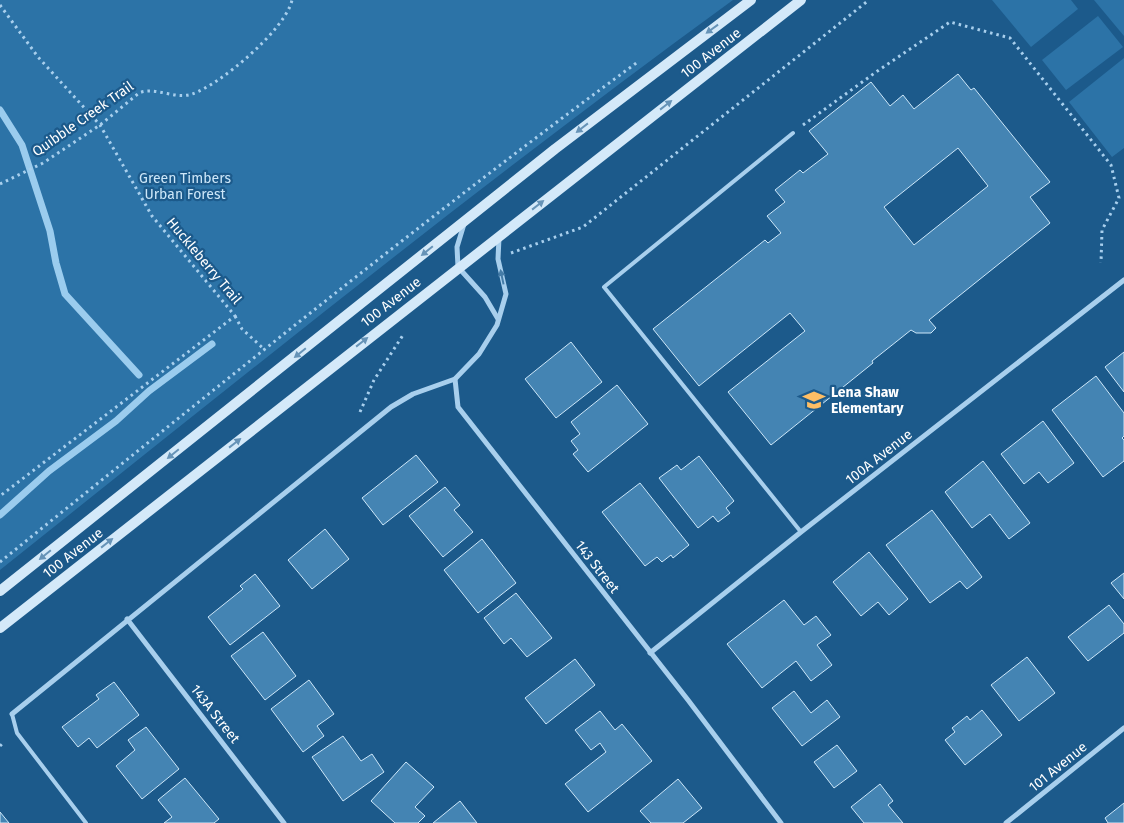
<svg xmlns="http://www.w3.org/2000/svg" width="1124" height="823" font-family="'Fira Sans',sans-serif">
<style>
.green{fill:#2c73a7}
.lines{fill:none;stroke-linecap:round;stroke-linejoin:round}
.stream{stroke:#9bccee;stroke-width:7}
.building{fill:#4484b3;stroke:#cde7f9;fill-rule:evenodd}
.path{stroke:#a8cfed;stroke-width:3;stroke-dasharray:2.5 4;stroke-linecap:butt}
.service{stroke:#a8cfed;stroke-width:4}
.minor{stroke:#a8cfed;stroke-width:5}
.secondary{stroke:#d4e9f9;stroke-width:10}
.oneway{fill:#6693b7}
.oneway2{fill:#467da8}
.labels{text-anchor:middle;dominant-baseline:central;stroke-width:4.5;stroke-linejoin:round;paint-order:stroke}
.street-label{font-size:14px;fill:#fff;stroke:#1c5a8b}
.park-label{font-size:14px;fill:#cde7f9;stroke:#1c5a8b}
.poi-label{font-size:14px;font-weight:bold;fill:#fff;stroke:#1c5a8b;text-anchor:start}
</style>
<rect width="100%" height="100%" fill="#1c5a8b"/>
<!-- green -->
<g class="green">
<path d="M0 0H733C483 182 242 377 0 570Z"/>
<path d="M992 0H1071L1078 9 1031 47Z"/>
<path d="M1094 0H1124V36Z"/>
<path d="M1098 16 1123 47 1066 90 1042 60Z"/>
<path d="M1124 58V148L1112 157 1069 102Z"/>
</g>
<g class="lines">
<!-- stream -->
<g class="stream">
<path d="M0 110 22 145 50 231 56 263 65 294 139 375"/>
<path d="M0 515 49 471 116 421 149 391 212 344"/>
</g>
</g>
<!-- building -->
<g class="building">
<path d="M958 74 971 90 974 88 1050 182 1030 197 1050 223 929 320 936 328 931 333H916L911 330 872 361 873 363 771 445 728 392 805 331 790 313 699 386 653 329 765 240 768 243 781 233 767 216 785 202 775 190 800 170 803 173 828 154 809 131 871 82 890 106 903 95 914 109ZM958 148 988 186 914 245 884 207Z"/>
<path d="M571 342 602 382 556 418 525 379Z"/>
<path d="M1124 352V392L1105 367Z"/>
<path d="M1096 376 1124 413V436L1122 438 1124 440V461L1103 477 1052 410Z"/>
<path d="M617 385 648 424 588 472 573 454 578 450 571 441 580 434 571 422Z"/>
<path d="M1043 421 1074 463 1048 483 1039 472 1024 484 1001 454Z"/>
<path d="M416 455 438 482 383 525 362 498Z"/>
<path d="M699 456 734 501 726 508 730 513 718 522 713 516 698 528 659 478 677 465 681 470Z"/>
<path d="M983 461 1030 523 1009 539 990 514 972 528 945 492Z"/>
<path d="M640 483 689 545 673 558 671 555 662 562 657 557 645 566 602 512Z"/>
<path d="M445 487 460 505 454 510 473 532 443 557 409 516Z"/>
<path d="M932 510 982 577 967 589 960 581 930 603 886 545Z"/>
<path d="M325 529 349 559 312 589 288 560Z"/>
<path d="M482 539 516 583 478 613 444 570Z"/>
<path d="M869 552 908 599 889 615 878 602 861 616 833 582Z"/>
<path d="M1124 573V599L1111 583Z"/>
<path d="M255 574 280 606 230 645 208 617 243 589 240 586Z"/>
<path d="M516 593 552 638 527 657 511 638 504 644 484 618Z"/>
<path d="M784 600 804 625 816 616 831 635 817 645 832 665 811 681 796 661 762 688 727 644Z"/>
<path d="M1109 605 1124 624V633L1088 661 1068 637Z"/>
<path d="M263 632 296 676 265 700 231 656Z"/>
<path d="M1027 657 1055 693 1019 721 991 685Z"/>
<path d="M575 659 595 685 546 724 525 698Z"/>
<path d="M309 680 334 714 317 726 324 736 303 752 271 709Z"/>
<path d="M114 682 139 715 97 748 89 738 78 747 62 727 99 699 96 695Z"/>
<path d="M794 691 811 713 827 700 840 717 802 746 772 708Z"/>
<path d="M982 710 1002 735 965 765 945 740 955 732 952 728 967 716 970 720Z"/>
<path d="M600 711 615 730 622 724 652 761 588 812 565 784 606 752 600 743 591 750 575 730Z"/>
<path d="M146 727 179 769 142 799 116 766 135 750 128 740Z"/>
<path d="M343 736 361 761 372 754 384 772 343 801 312 757Z"/>
<path d="M837 745 857 771 834 788 814 762Z"/>
<path d="M406 762 434 787 415 807 425 816 418 823H395L371 801Z"/>
<path d="M185 778 219 819 214 823H164L172 817 158 800Z"/>
<path d="M678 779 702 808 683 823H651L640 811Z"/>
<path d="M880 784 893 801 888 805 903 823H864L851 807Z"/>
<path d="M460 801 477 823H433Z"/>
<path d="M1124 803V823H1108L1105 818Z"/>
<path d="M0 812 9 823H0Z"/>
</g>
<g class="lines">
<!-- path -->
<g class="path">
<path d="M0 5 38 57 100 125 152 216 235 316 0 496"/>
<path d="M803 125 876 72 950 22 1010 38 1111 165 1119 198 1102 230 1101 263"/>
<path d="M0 184 43 163 100 125 139 93C155 86 175 100 192 94 220 85 286 29 292 0"/>
<path d="M511 253 583 227 869 0"/>
<path d="M235 316 242 329 265 350"/>
<path d="M360 412 374 380 403 335"/>
<path d="M0 562C211 392 421 221 639 61"/>
<path d="M0 746 2 744"/>
</g>
<!-- service -->
<g class="service">
<path d="M793 133 604 287 801 532"/>
<path d="M12 714 17 733 86 823"/>
</g>
<!-- minor -->
<g class="minor">
<path d="M464 224 457 247 458 267 485 297 498 319"/>
<path d="M499 238 498 259 506 294 497 325 479 354 455 379 458 407 688 700 781 823"/>
<path d="M127 619 284 823"/>
<path d="M650 653 801 532 1124 280"/>
<path d="M12 714 391 407 413 394 455 379"/>
<path d="M1006 823 1124 728"/>
</g>
<!-- secondary -->
<g class="secondary">
<path d="M0 591 555 149 751 0"/>
<path d="M0 628 801 0"/>
</g>
</g>
<!-- one-way arrows -->
<defs><path id="oneway-solid" d="M-6-.8H1V-3.2L6.5 0L1 3.2V.8H-6Z" transform="scale(1.25)"/></defs>
<g class="oneway">
<use href="#oneway-solid" transform="translate(712 29) rotate(144)"/>
<use href="#oneway-solid" transform="translate(666 105) rotate(-38)"/>
<use href="#oneway-solid" transform="translate(582 128) rotate(142)"/>
<use href="#oneway-solid" transform="translate(538 205) rotate(-38)"/>
<use href="#oneway-solid" transform="translate(427 251) rotate(141)"/>
<use href="#oneway-solid" transform="translate(362 342) rotate(-38)"/>
<use href="#oneway-solid" transform="translate(300 353) rotate(141)"/>
<use href="#oneway-solid" transform="translate(235 443) rotate(-38)"/>
<use href="#oneway-solid" transform="translate(173 454) rotate(141)"/>
<use href="#oneway-solid" transform="translate(107 543) rotate(-38)"/>
<use href="#oneway-solid" transform="translate(45 555) rotate(141)"/>
</g>
<use class="oneway2" href="#oneway-solid" transform="translate(502 277) rotate(-102)"/>
<!-- icons -->
<defs>
<g id="school-bare" transform="scale(1.725)"><path d="M0-5L7-2L0 1L-7-2ZM-4 1L0 2.5L4 1V4Q0 6-4 4Z" fill="#fdbe65" stroke="#1c5a8b" stroke-width="2.5" paint-order="stroke"/></g>
</defs>
<g fill-rule="evenodd">
<use href="#school-bare" x="814" y="400"/>
</g>
<g class="labels">
<!-- street labels -->
<g class="street-label">
<text transform="translate(711 53) rotate(-38)">100 Avenue</text>
<text transform="translate(83 119) rotate(-35)">Quibble Creek Trail</text>
<text transform="translate(204 261) rotate(50)">Huckleberry Trail</text>
<text transform="translate(391 302) rotate(-38)">100 Avenue</text>
<text transform="translate(879 457) rotate(-38)">100A Avenue</text>
<text transform="translate(73 553) rotate(-38)">100 Avenue</text>
<text transform="translate(597 567) rotate(52)">143 Street</text>
<text transform="translate(215 714) rotate(52)">143A Street</text>
<text transform="translate(1058 767) rotate(-39)">101 Avenue</text>
</g>
<!-- park labels -->
<g class="park-label">
<text x="185" y="178">Green Timbers<tspan x="185" dy="16">Urban Forest</tspan></text>
</g>
<!-- poi labels -->
<g class="poi-label">
<text x="831" y="392">Lena Shaw<tspan x="831" dy="16">Elementary</tspan></text>
</g>
</g>
</svg>
